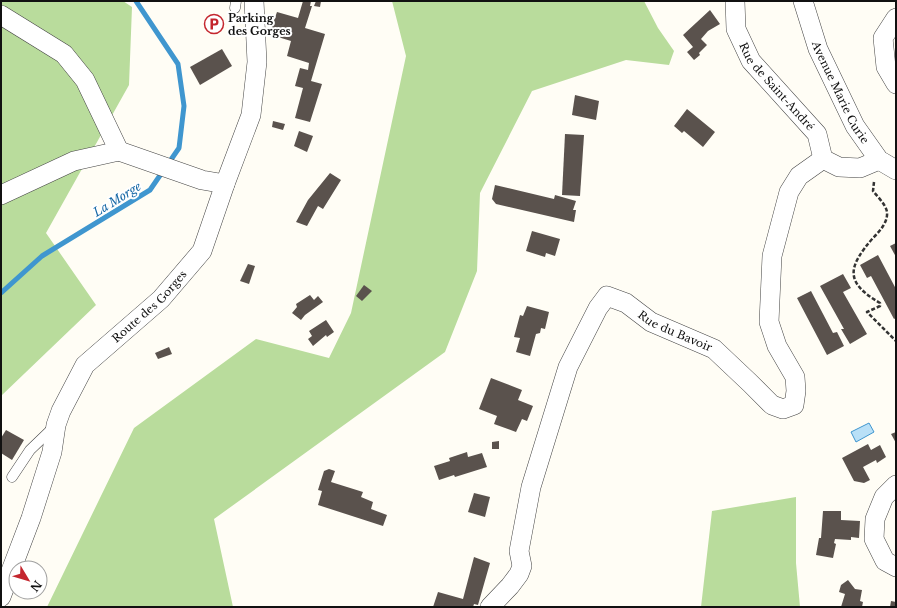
<svg xmlns="http://www.w3.org/2000/svg" width="897" height="608" font-family="'Libre Baskerville',serif">
<style>
.forest{fill:#b9dc9c}
.water{fill:#b9e0f7;stroke:#3f96cf}
.lines{fill:none;stroke-linecap:round;stroke-linejoin:round}
.stream{stroke:#3f96cf;stroke-width:5}
.building{fill:#5a524d}
.lane-casing{stroke:#444;stroke-width:11}
.street-casing{stroke:#444;stroke-width:20}
.path{stroke:#333;stroke-width:2.5;stroke-dasharray:4 2;stroke-linecap:butt}
.lane{stroke:#fff;stroke-width:10}
.street{stroke:#fff;stroke-width:19}
.labels{text-anchor:middle;dominant-baseline:central;stroke-width:4;stroke-linejoin:round;paint-order:stroke}
.poi-label{font-size:11px;font-weight:bold;fill:#111;stroke:#fff;text-anchor:start}
.street-label{font-size:11px;fill:#111;stroke:#fff}
.water-label{font-size:12px;font-style:italic;fill:#1768a6;stroke:#fff}
</style>
<rect width="100%" height="100%" fill="#fffdf5"/>
<!-- forest -->
<g class="forest">
<path d="M1 1H123L132 7 129 85 46 233 96 305 1 396Z"/>
<path d="M392 1H644L658 28 674 51 669 65 626 60 532 91 480 193 477 271 445 352 214 519 233 607H47L134 428 256 339 329 358 351 313 406 56Z"/>
<path d="M796 497V563L800 607H701L712 511Z"/>
</g>
<!-- water -->
<path class="water" d="M869 423 874 432 856 442 851 432Z"/>
<g class="lines">
<!-- stream -->
<g class="stream">
<path d="M136 1 178 64 184 106 179 148 168 164"/>
<path d="M1 293 42 256 150 190 163 171"/>
</g>
</g>
<!-- building -->
<g class="building">
<path d="M303 1H311L310 6H312L305 28 325 34 311 81 322 84 310 122 295 118 303 88 295 86 300 68 308 70 309 63 287 56 291 41 278 37 280 31 271 29 277 12 298 18Z"/>
<path d="M316 1H321L320 7 314 6Z"/>
<path d="M710 10 720 24 708 31 701 39 707 45 699 53 700 55 694 60 687 52 693 47 683 35Z"/>
<path d="M222 49 232 66 200 85 190 67Z"/>
<path d="M575 95 599 101 596 120 572 115Z"/>
<path d="M687 109 715 132 703 147 684 131 682 133 674 126Z"/>
<path d="M273 121 285 124 283 130 272 127Z"/>
<path d="M299 131 313 136 307 152 294 146Z"/>
<path d="M565 134 584 135 580 196 562 195Z"/>
<path d="M330 173 341 180 323 209 318 206 307 226 296 222 308 200Z"/>
<path d="M495 185 554 199 555 195 576 201 573 210H576L574 222 496 204 492 199Z"/>
<path d="M532 231 560 239 555 256 546 253 545 257 526 251Z"/>
<path d="M896 243V257L890 246Z"/>
<path d="M878 255 896 289V318L894 319 871 276 867 278 860 265Z"/>
<path d="M248 264 255 266 249 284 240 281Z"/>
<path d="M843 274 851 288 843 292 867 334 850 344 841 329H844L820 286Z"/>
<path d="M364 285 372 291 362 301 356 296Z"/>
<path d="M811 291 833 333 837 332 844 346 827 355 797 298Z"/>
<path d="M310 295 314 300 318 296 323 302 305 315 301 320 292 313 297 307 296 304Z"/>
<path d="M527 306 549 312 545 329 541 328 540 333 536 334 530 356 516 352 520 338 514 337 520 315 523 316Z"/>
<path d="M326 320 334 332 327 337 326 335 313 346 308 339 312 336 309 331Z"/>
<path d="M169 347 172 354 158 359 155 353Z"/>
<path d="M491 378 522 390 518 400 533 406 527 421 522 419 516 432 494 424 497 416 479 409Z"/>
<path d="M6 430 24 440 12 460 1 453V438Z"/>
<path d="M896 432V443L891 434Z"/>
<path d="M499 441V449H492V442Z"/>
<path d="M868 444 871 450 880 445 886 457 877 463 876 460 863 467 870 480 864 483 854 481 842 458Z"/>
<path d="M467 452 468 457 482 453 487 467 455 477 454 475 439 480 434 466 450 461 449 458Z"/>
<path d="M329 469 335 471 331 482 363 492 361 497 373 502 371 509 387 515 383 526 318 505 322 491 318 490 324 471Z"/>
<path d="M474 493 490 497 485 517 468 512Z"/>
<path d="M823 511H841V520L860 521 859 538 851 537V540L835 539 834 543 836 544 833 558 816 555 819 538H821Z"/>
<path d="M474 557 490 563 478 605 474 604 473 607H433L438 592 463 599Z"/>
<path d="M848 580 855 589 862 590 860 601 863 602 862 607H841L845 594 839 592 841 585Z"/>
<path d="M891 601 896 602V607H890Z"/>
</g>
<g class="lines">
<!-- lane casing -->
<g class="lane-casing">
<g id="lane">
<path d="M235 8 236 1"/>
<path d="M12 477 30 450 55 426"/>
</g>
</g>
<!-- street casing -->
<g class="street-casing">
<g id="street">
<path id="s1" d="M735 1 736 29 751 61 817 134 823 159 839 167 860 168 879 160"/>
<path id="s2" d="M803 1 818 49 855 126 879 160 896 170"/>
<path d="M1 15 64 54 85 80 119 151 74 161 1 195"/>
<path d="M896 18 883 38 886 67 896 84"/>
<path d="M119 151 202 180 225 184"/>
<path d="M896 485 884 497 875 519 874 539 885 561 896 567"/>
<path id="s3" d="M1 597 31 518 52 452 56 425 61 411 85 365 161 299 202 251 225 184 251 115 257 62 254 1"/>
<path id="s4" d="M490 607 510 586 519 574 522 566 519 551 531 487 568 367 598 308 607 296 626 303 651 322 714 349 750 383 772 405 783 409 794 405 796 391 795 377 777 346 769 322 772 256 789 192 799 176 823 159"/>
</g>
</g>
<!-- path -->
<path class="path" d="M874 182 873 191C878 197 886 205 887 212 888 222 880 231 873 238 848 267 844 282 880 303V306L867 312 896 341"/>
<!-- lane -->
<use href="#lane" class="lane"/>
<!-- street -->
<use href="#street" class="street"/>
</g>
<!-- icons -->
<defs>
<g id="parking-ring" transform="scale(1)"><circle r="9.5" fill="#fff" stroke="#c4262e" stroke-width="1.5"/><path d="M-3.5-5.5H1a3.5 3.5 0 0 1 0 7H-1V5.5H-3.5ZM-1-3.4V-.6H.8a1.4 1.4 0 0 0 0-2.8Z" fill="#c4262e"/></g>
</defs>
<g fill-rule="evenodd">
<use href="#parking-ring" x="214" y="24"/>
</g>
<g class="labels">
<!-- poi labels -->
<g class="poi-label">
<text x="228" y="18">Parking<tspan x="228" dy="13">des Gorges</tspan></text>
</g>
<!-- street labels -->
<g class="street-label">
<text stroke="none"><textPath href="#s1" startOffset="99">Rue de Saint-André</textPath></text>
<text stroke="none"><textPath href="#s2" startOffset="99">Avenue Marie Curie</textPath></text>
<text stroke="none"><textPath href="#s3" startOffset="335">Route des Gorges</textPath></text>
<text stroke="none"><textPath href="#s4" startOffset="417">Rue du Bavoir</textPath></text>
</g>
<!-- water labels -->
<g class="water-label">
<text transform="translate(117 199) rotate(-32)">La Morge</text>
</g>
</g>
<!-- border -->
<rect width="897" height="608" fill="none" stroke="#111111" stroke-width="4"/>
<!-- north arrow -->
<g transform="translate(28 580) rotate(128)"><circle r="19" fill="#ffffff" stroke="#a0a0a0"/>
<path d="M0-3L7 15L0 10L-7 15Z" fill="#c4262e"/>
<text y="-6" font-size="11" font-weight="bold" text-anchor="middle" fill="#111111">N</text>
</g>
</svg>
